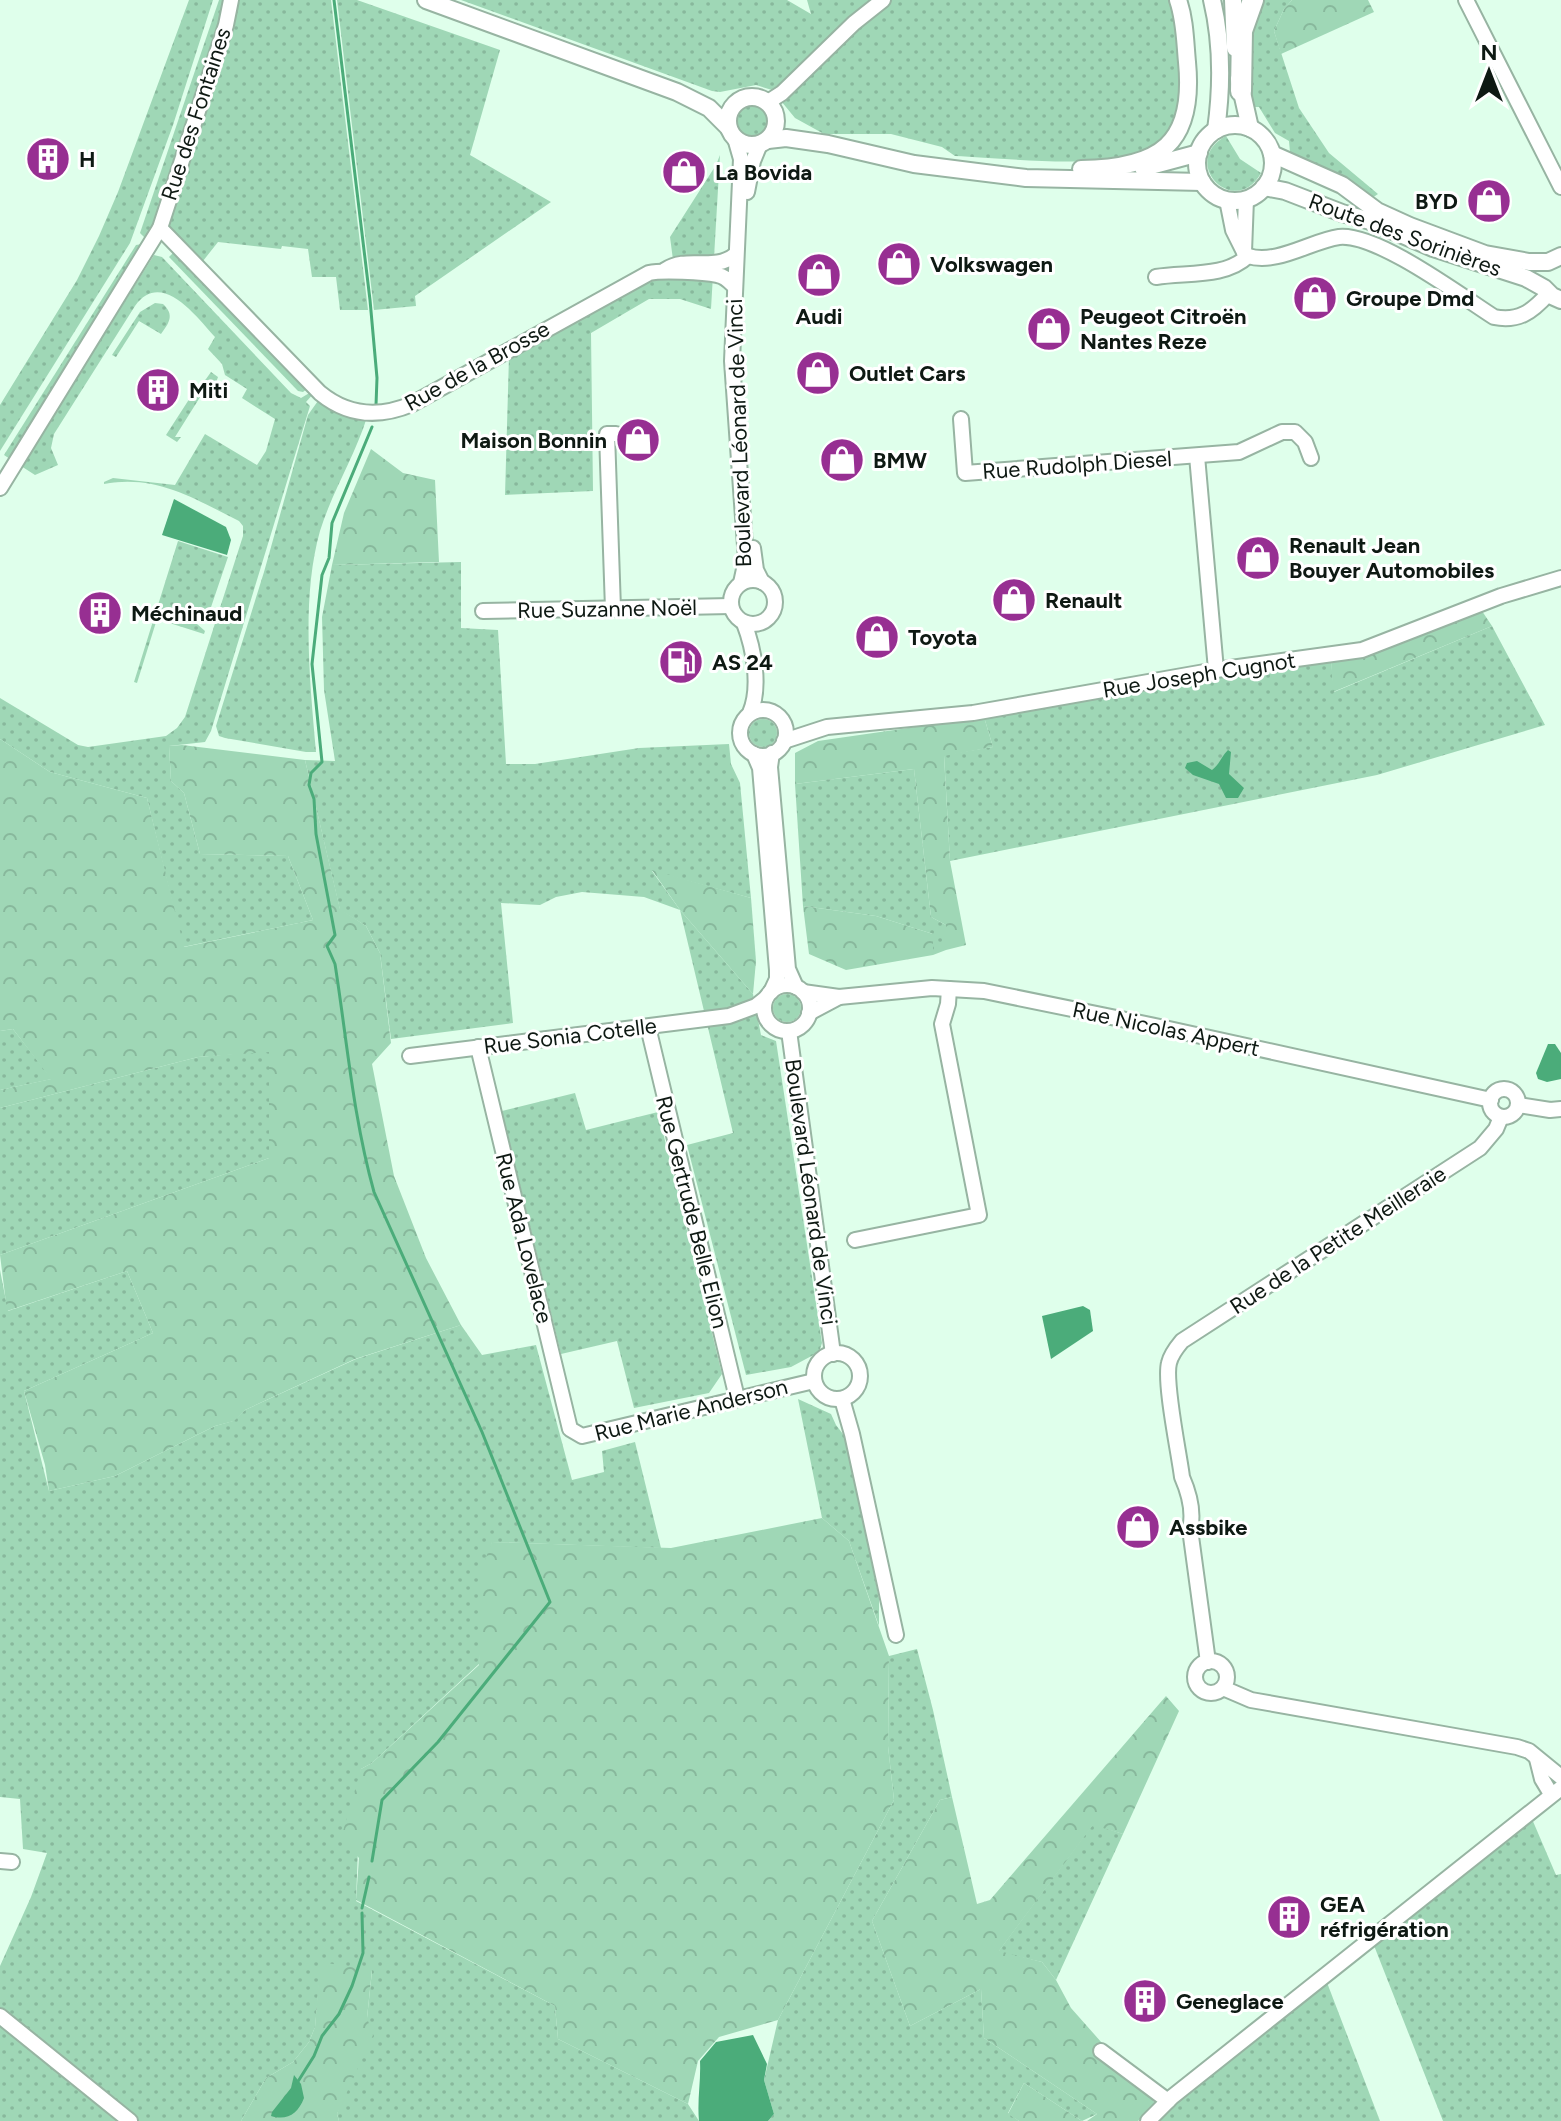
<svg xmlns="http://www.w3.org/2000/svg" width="1561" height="2121" font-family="Figtree,sans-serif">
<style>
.grass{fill:url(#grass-dots)}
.forest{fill:url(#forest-crowns)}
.water{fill:#4bac7a}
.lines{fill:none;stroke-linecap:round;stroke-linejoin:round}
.stream{stroke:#4bac7a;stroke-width:3}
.minor-casing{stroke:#97b4a2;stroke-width:18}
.major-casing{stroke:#97b4a2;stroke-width:20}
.highway-casing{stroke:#97b4a2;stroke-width:24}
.minor{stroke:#fff;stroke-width:14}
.major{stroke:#fff;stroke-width:16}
.highway{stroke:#fff;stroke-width:20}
.labels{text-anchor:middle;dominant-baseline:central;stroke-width:6;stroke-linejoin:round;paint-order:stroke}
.street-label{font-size:22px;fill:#0e1913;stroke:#fff}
.poi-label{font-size:22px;font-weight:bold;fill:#0e1913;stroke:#fff;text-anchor:start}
</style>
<defs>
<pattern id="grass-dots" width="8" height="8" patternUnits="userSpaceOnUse" patternTransform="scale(2)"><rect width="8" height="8" fill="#9fd7b6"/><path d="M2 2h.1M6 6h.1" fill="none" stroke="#88b89c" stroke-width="1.8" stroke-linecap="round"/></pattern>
<pattern id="forest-crowns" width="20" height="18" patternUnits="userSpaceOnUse" patternTransform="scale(2)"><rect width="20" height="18" fill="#9fd7b6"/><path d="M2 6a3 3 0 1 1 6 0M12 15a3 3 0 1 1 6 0" fill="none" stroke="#88b89c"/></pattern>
</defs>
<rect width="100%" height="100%" fill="#dfffeb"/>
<!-- grass -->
<g class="grass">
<path d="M189 0H213L173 125 130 243 0 451V405L77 280 99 236 118 192Z"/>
<path d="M219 0H224L222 15 157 217 147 240 140 233Z"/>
<path d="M240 0H331L368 310H340L336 277H312L308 249 282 246 281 249 218 242 203 261 184 241 181 243 168 227 167 221 189 154 193 155 195 150 207 101Z"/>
<path d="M337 0H357L500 50 470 155 551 202 415 296 416 306 374 310Z"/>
<path d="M461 0H787L811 14 807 0H1174C1177 32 1189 85 1178 116 1172 131 1154 148 1139 153 1096 169 1003 158 955 156L942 147 891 134H824L795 118 772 90 756 85 720 92 712 91Z"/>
<path d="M1260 0H1292L1284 9 1274 31 1299 108 1329 153 1378 194 1369 200 1343 177 1290 152 1289 141 1275 133 1259 107H1252L1247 88V32Z"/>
<circle cx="752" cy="120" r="16"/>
<path d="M1226 136 1240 159 1261 173C1235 220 1178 162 1226 136Z"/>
<path d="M720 155 711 309 680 299H649L591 333 593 491 505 495 509 356 636 284 675 275 670 237 716 165Z"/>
<path d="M142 244 10 459 4 455 136 245Z"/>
<path d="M176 250 308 388 303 392 298 391 169 257Z"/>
<path d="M154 255 162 257 291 393 301 398 311 392 314 393 306 402 310 406 211 731 205 742 169 746 171 781 184 793 200 854 288 856 313 920 183 947 147 798 50 772 0 739V698L78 745 88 747 166 736 177 728 185 717 243 536V526L239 521C195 499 156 474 104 484V482L113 478 175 485 205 434 257 465 266 451 275 419 242 398 247 389 225 375 222 364 208 349 215 337C196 316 161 269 135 306L54 434 51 448 58 465 35 475 21 466Z"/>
<path d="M155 303 163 304C175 315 169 323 161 334L139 321 116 357 112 355 140 312Z"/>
<path d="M211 372 218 377 212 394H202L175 437H181L177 442 166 435 197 387 201 386Z"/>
<path d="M320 398 367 417C355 456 332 492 320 531 301 598 310 683 316 752H306L225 738 219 736 216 726 264 572 308 415Z"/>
<path d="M178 541 228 557 208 616 174 609 172 617 197 624 205 631 204 634 157 619 137 683 134 682Z"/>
<path d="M461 562V628L498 630 506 764H535L639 748 729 744 731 764 740 783 751 898 652 871 680 910 753 994 761 1035 776 1041 822 1343 819 1352 791 1367 746 1375 687 1145 733 1133 680 910 644 897 582 892 556 897 540 905 501 903 513 1023 391 1039 380 953 366 926 340 910 305 760 335 761 324 690 322 617 332 565Z"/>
<path d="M1492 626 1545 725 1377 775 950 861 944 755 993 747 984 717 1199 683 1237 672 1331 660 1334 692Z"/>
<circle cx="763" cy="733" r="14"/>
<path d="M914 769 931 917 946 925V950L933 955V934L876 916 803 906 795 784Z"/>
<circle cx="787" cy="1008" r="14"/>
<path d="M13 1029 52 1079 0 1090V1031Z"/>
<path d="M269 1051V1158L0 1255V1108L198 1057Z"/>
<path d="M575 1093 586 1130 658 1112 722 1374 709 1393 634 1408 617 1341 561 1354 502 1111Z"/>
<path d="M0 1270 8 1311 127 1271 153 1333 24 1391 49 1491 115 1476 215 1426 233 1421 245 1410 356 1359 461 1325 482 1355 536 1345 572 1480 604 1472 602 1451 635 1442 661 1548 492 1542 479 1664 372 1763 361 1769 356 1901 555 2006 558 2039 688 2104 699 2121H339L337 2114 367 2018 372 1971 321 1963 315 2027 309 2042 293 2062 266 2078 241 2121H0V1966L31 1897 47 1853 23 1849 20 1799 0 1797Z"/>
<path d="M798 1399 831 1414 836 1425 846 1438 879 1598V1626L849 1541 822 1518Z"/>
<path d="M917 1649 933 1710 952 1797 940 1800 872 1921 910 2026 981 1989 984 2038 1097 2114 1082 2121 1024 2083 1008 2113 1019 2121H768L774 2114 764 2080 778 2020 894 1800 888 1746 889 1656Z"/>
<path d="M1532 1819 1556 1875 1561 1874V2121H1443L1373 1943Z"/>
<path d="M1093 1824 1123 1834 1056 1980 1042 1962 998 1952Z"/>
<path d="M1326 1980 1380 2121H1144L1140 2119 1156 2104Z"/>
</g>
<!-- forest -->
<g class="forest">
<path d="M1292 0H1368L1374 12 1281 54 1274 31 1284 9Z"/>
<path d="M371 449 403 473 435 480 439 562 332 565 344 513Z"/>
<path d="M1482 611 1492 626 1333 692 1331 660Z"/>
<path d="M984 717 993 747 944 756 950 861 966 945 946 950V925L931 917 914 769 795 784V753L818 741Z"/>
<path d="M0 739 50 772 147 798 184 947 313 920 288 856 200 854 184 793 171 781 169 746 182 745 305 760 340 909 366 926 380 953 391 1043 372 1064 394 1176 426 1258 461 1325 355 1359 245 1410 234 1421 215 1426 115 1476 49 1491 45 1465 24 1391 153 1333 127 1271 7 1311 0 1255 269 1158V1052L198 1057 0 1108V1090L51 1079 13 1029 0 1031Z"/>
<path d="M652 870 751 898 756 961 753 994 680 910Z"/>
<path d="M803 906 876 916 933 934V955L846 970 809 954Z"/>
<path d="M822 1518 849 1541 889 1656 888 1746 894 1800 778 2020 719 2037 698 2061 688 2104 558 2039 555 2006 356 1900 359 1858 341 1838 361 1769 372 1763 479 1665 481 1570 492 1542 671 1548Z"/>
<path d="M1166 1696 1179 1711 1123 1834 1093 1825 999 1951 1042 1962 1056 1980 1071 2008 1156 2104 1138 2121H1087L1097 2114 984 2038 981 1989 910 2026 872 1921 940 1800 952 1797 977 1904 990 1900Z"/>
<path d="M320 1962 372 1970 367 2018 373 2035 337 2114 339 2121H241L266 2078 293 2062 309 2042 315 2027Z"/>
<path d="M1024 2083 1082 2121H1019L1008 2114Z"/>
</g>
<!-- water -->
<g class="water">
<path d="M174 499 226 527 231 540 227 555 162 535Z"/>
<path d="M1228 750 1231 752 1229 774 1244 788 1238 798H1226L1219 784 1193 775 1185 768 1187 763 1197 761 1212 770C1220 764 1221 757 1228 750Z"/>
<path d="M1548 1044H1555L1561 1053V1079L1547 1082 1538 1079 1536 1073Z"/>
<path d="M1083 1306 1090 1310 1093 1331 1051 1359 1042 1316Z"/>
<path d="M753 2035 767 2064 764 2080 774 2114 768 2121H699C697 2100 701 2082 700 2061L716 2042Z"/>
<path d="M294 2075 301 2084 304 2098C298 2114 287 2121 271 2116L272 2112 291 2088Z"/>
</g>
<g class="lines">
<!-- stream -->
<g class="stream">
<path d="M334 0 370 300 377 378 376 405"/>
<path d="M372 1861 382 1800 438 1742 550 1602 482 1432 374 1192C353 1117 347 1040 335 964L327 946 335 935 316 834 314 799 309 785 311 773 322 762 312 664 322 575 329 558 332 523 372 427"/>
<path d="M362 1908 369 1877"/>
<path d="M297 2083 314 2056 322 2036 339 2014 352 1986 363 1953 362 1913"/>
</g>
<!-- minor casing -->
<g class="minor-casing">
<g id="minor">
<path d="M1466 0 1561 187"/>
<path d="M768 102 782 93 854 23 883 0"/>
<path d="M735 138 741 159 732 361 746 560 741 583"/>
<path d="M747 192 753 161 760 144"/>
<path d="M1227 200 1233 230 1244 252 1246 199"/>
<path d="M160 228 320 393C348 416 379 418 412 404L649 273C661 270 704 272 717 275 725 276 729 281 734 286"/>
<path d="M1244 252 1248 256C1277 265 1311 241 1339 237 1377 233 1461 296 1494 317 1518 322 1532 312 1548 294"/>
<path d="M665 270C687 255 714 272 735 255"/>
<path d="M1156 277C1186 272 1225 278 1248 256"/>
<path d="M961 419 965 473 1239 452 1282 432H1295L1305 442 1311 458"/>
<path d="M1197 456 1216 670"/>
<path d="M0 488 160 228 226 25 231 0"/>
<path d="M753 548 756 570 762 582"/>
<circle cx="753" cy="602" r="22"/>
<path d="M613 609 607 434H616"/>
<path d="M483 611 731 606"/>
<path d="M744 623C754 649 761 687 750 713"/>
<circle cx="763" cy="733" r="23"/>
<path d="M784 741 827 727 973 713 1216 670 1362 650 1501 596 1561 578"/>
<path d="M772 753 770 767 788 969 796 987"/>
<path d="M754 754 760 768 777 970V979L771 992"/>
<circle cx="787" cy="1008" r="23"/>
<path d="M803 992 839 997 809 1013"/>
<path d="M839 997 932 988 984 991 1160 1027 1491 1100"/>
<path d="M648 1027 737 1398"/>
<path d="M789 1031 833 1354"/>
<path d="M478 1047 570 1429 582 1436 814 1381"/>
<path d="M410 1056 729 1016 756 1006 766 998"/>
<circle cx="1504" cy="1103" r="14"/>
<path d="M1518 1105 1550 1110 1561 1109"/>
<path d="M855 1240 979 1215 942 1024 948 1004 949 989"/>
<circle cx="837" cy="1376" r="23"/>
<path d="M842 1399 852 1434 896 1635"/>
<circle cx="1211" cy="1677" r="16"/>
<path d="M1208 1662 1190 1529C1194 1512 1189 1493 1182 1477 1179 1453 1164 1382 1169 1363 1171 1354 1177 1347 1182 1341L1480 1148 1496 1129 1501 1117"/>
<path d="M1223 1688 1251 1700 1517 1747 1529 1751 1561 1777"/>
<path d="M1537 1759 1542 1779 1551 1794"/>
<path d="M0 1861 12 1862"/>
<path d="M0 2016 130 2121"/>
<path d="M1101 2051 1168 2101"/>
<path d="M1148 2121 1172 2097 1561 1788"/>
</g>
</g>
<!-- major casing -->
<g class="major-casing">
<g id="major">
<path d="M426 0 677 92 709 108 728 127"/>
<path d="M1212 0C1222 42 1222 87 1216 130"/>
<path d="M1233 0 1235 48"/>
<path d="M1239 79 1250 128"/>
<circle cx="752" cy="121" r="24"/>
<circle cx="1235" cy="163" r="38"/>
<path d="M768 140 786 138 828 144 914 164 1026 178 1202 182"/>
<path d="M1272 154 1342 185 1377 211 1410 226 1485 254 1529 262H1548L1561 256"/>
<path d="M1143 168 1199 153"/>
<path d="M1081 169C1160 168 1195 144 1187 62 1185 41 1185 20 1178 0"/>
<path d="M1264 187 1285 191 1342 213 1370 221 1433 248 1526 278 1544 288 1552 296 1561 300"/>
</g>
</g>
<!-- highway casing -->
<g class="highway-casing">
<path id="highway" d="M1241 91 1242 31 1253 0"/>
</g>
<!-- minor -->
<use href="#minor" class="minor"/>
<!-- major -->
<use href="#major" class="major"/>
<!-- highway -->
<use href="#highway" class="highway"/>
</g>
<!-- icons -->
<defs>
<g id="building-disc" transform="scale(2.3)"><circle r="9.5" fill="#972f92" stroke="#fff"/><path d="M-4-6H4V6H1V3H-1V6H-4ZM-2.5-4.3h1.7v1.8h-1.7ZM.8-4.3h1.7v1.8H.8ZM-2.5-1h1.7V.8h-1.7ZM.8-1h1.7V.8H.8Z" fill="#fff"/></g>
<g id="shop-disc" transform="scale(2.3)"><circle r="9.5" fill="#972f92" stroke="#fff"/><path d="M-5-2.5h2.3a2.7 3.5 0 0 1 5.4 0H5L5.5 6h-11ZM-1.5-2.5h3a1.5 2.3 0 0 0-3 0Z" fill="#fff"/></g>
<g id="fuel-disc" transform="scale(2.3)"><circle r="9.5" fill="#972f92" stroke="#fff"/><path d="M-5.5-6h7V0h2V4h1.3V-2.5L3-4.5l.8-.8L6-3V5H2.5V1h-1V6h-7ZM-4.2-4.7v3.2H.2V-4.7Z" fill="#fff"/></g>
</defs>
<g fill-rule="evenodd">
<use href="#building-disc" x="48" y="159"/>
<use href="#shop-disc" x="684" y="172"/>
<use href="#shop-disc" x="1489" y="201"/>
<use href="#shop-disc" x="899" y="264"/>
<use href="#shop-disc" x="819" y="275"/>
<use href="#shop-disc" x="1315" y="298"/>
<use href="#shop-disc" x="1049" y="329"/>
<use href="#shop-disc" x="818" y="373"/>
<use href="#building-disc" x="158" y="390"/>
<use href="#shop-disc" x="638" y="440"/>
<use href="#shop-disc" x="842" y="460"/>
<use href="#shop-disc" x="1258" y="558"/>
<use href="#shop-disc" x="1014" y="600"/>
<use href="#building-disc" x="100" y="613"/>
<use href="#shop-disc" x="877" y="637"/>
<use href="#fuel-disc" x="681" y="662"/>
<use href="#shop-disc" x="1138" y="1527"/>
<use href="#building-disc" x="1289" y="1917"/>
<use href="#building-disc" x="1145" y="2001"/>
</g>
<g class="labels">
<!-- street labels -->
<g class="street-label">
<text transform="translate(196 114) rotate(-72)">Rue des Fontaines</text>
<text transform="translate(1405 235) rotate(20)">Route des Sorinières</text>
<text transform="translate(477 366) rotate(-29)">Rue de la Brosse</text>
<text transform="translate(739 433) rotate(-92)">Boulevard Léonard de Vinci</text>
<text transform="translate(1077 465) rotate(-4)">Rue Rudolph Diesel</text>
<text transform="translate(607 609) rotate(-1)">Rue Suzanne Noël</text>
<text transform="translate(1199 675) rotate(-9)">Rue Joseph Cugnot</text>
<text transform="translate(1166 1029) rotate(12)">Rue Nicolas Appert</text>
<text transform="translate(570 1036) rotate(-7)">Rue Sonia Cotelle</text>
<text transform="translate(811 1192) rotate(82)">Boulevard Léonard de Vinci</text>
<text transform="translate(692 1212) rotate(76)">Rue Gertrude Belle Elion</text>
<text transform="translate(524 1238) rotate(76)">Rue Ada Lovelace</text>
<text transform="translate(1338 1240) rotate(-33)">Rue de la Petite Meilleraie</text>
<text transform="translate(691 1410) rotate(-14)">Rue Marie Anderson</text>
</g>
<!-- poi labels -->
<g class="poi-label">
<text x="79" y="159">H</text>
<text x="715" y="172">La Bovida</text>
<text x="1458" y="201" text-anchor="end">BYD</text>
<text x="930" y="264">Volkswagen</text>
<text x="1346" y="298">Groupe Dmd</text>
<text x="819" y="316" text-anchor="middle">Audi</text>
<text x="1080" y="316">Peugeot Citroën<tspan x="1080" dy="25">Nantes Reze</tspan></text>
<text x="849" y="373">Outlet Cars</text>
<text x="189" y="390">Miti</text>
<text x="607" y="440" text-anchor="end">Maison Bonnin</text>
<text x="873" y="460">BMW</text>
<text x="1289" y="545">Renault Jean<tspan x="1289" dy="25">Bouyer Automobiles</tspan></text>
<text x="1045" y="600">Renault</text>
<text x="131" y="613">Méchinaud</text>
<text x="908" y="637">Toyota</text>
<text x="712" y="662">AS 24</text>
<text x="1169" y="1527">Assbike</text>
<text x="1320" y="1904">GEA<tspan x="1320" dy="25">réfrigération</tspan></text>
<text x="1176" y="2001">Geneglace</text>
</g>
</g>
<!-- north arrow -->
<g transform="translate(1489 72)" stroke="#ffffff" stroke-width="6" paint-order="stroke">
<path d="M0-6L14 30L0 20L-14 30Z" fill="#0e1913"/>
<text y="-12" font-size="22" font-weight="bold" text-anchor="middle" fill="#0e1913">N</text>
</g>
</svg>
